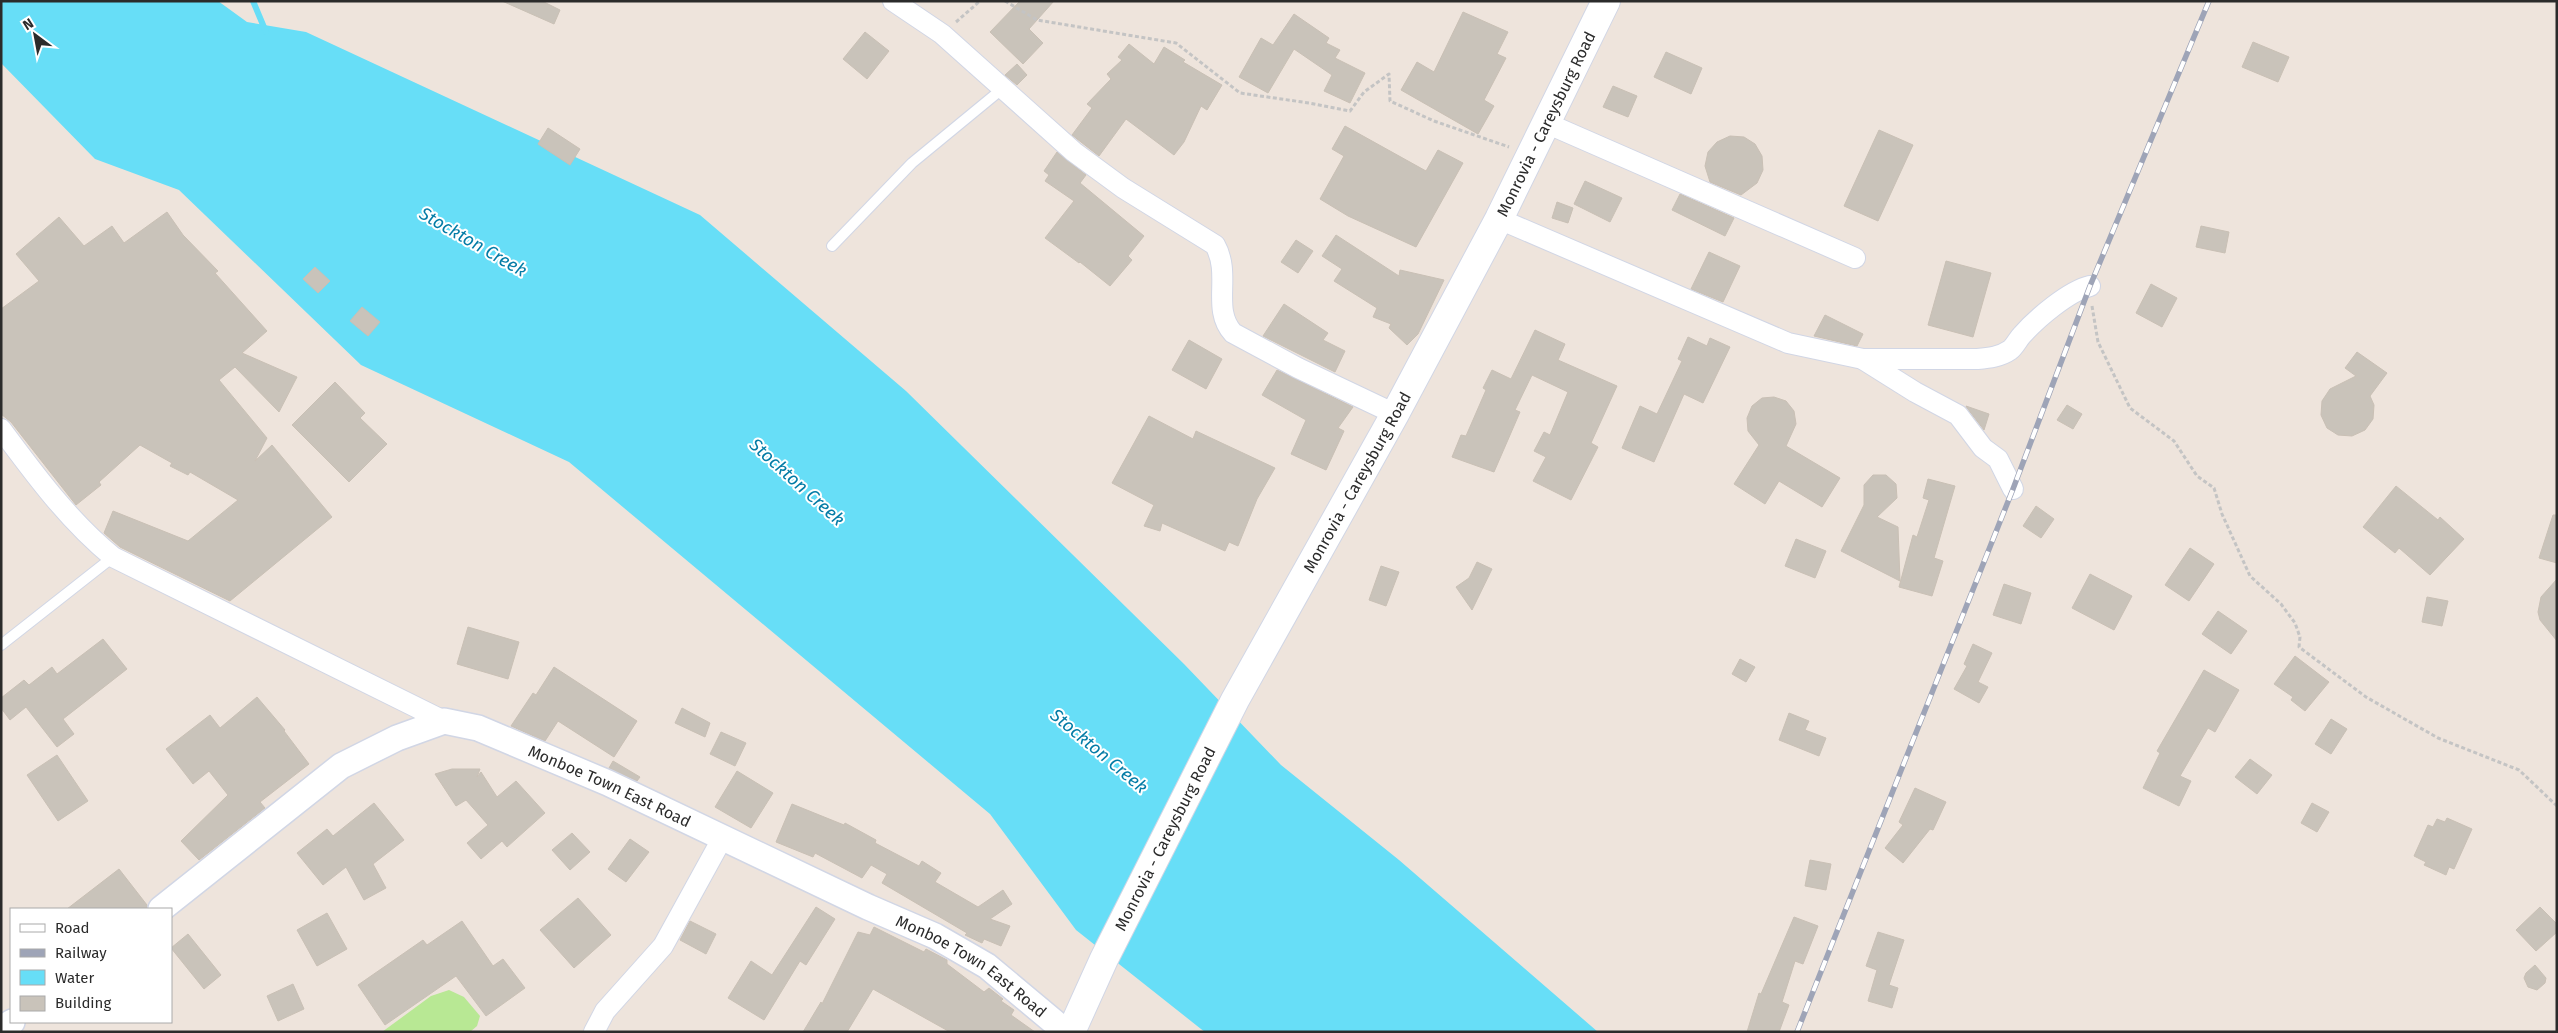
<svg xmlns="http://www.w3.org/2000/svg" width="2558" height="1033" font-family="'Fira Sans',sans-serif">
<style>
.green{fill:#b8e894}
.water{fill:#67def7}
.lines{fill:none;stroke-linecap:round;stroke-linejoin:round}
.stream{stroke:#67def7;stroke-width:6}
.building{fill:#c9c3ba;stroke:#c9c0b5}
.service-casing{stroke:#d1d6e5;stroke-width:12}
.minor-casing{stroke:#d1d6e5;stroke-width:22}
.tertiary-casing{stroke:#d1d6e5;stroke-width:28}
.secondary-casing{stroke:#d1d6e5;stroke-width:30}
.path{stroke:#c4c4c4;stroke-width:3;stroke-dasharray:4 2.5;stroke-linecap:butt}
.service{stroke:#fff;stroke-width:10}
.minor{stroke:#fff;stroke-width:20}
.tertiary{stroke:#fff;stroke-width:25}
.secondary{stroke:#fff;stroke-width:28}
.rail-casing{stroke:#9ea4b7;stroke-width:5.5}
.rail{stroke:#fff;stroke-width:4;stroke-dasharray:11;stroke-linecap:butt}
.labels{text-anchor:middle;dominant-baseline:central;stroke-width:4;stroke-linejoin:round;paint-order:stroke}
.street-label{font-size:16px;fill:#2b2b2b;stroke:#fff}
.water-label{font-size:18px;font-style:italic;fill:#047ca6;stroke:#fff}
</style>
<rect width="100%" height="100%" fill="#eee4dc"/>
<!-- green -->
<path class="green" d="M449 990 464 997 480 1016 477 1026 470 1032H382L431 996Z"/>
<!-- water -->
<path class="water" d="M1 1H218L247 22 306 32 700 215 906 391 1184 664 1281 765 1399 860 1598 1032H1205L1201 1029 1076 930 990 814 569 462 361 365 179 190 95 159 1 63Z"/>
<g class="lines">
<!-- stream -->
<path class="stream" d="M253 1 266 32"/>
</g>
<!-- building -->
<g class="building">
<path d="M502 1H542L560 10 554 24Z"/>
<path d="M1020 1H1054L1029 29 1043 43 1023 64 990 32Z"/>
<path d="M1463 12 1508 32 1497 54 1506 58 1484 100 1494 106 1478 134 1401 90 1417 62 1434 72Z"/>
<path d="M1294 14 1329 38 1326 43 1340 50 1335 58 1365 73 1350 103 1324 91 1332 75 1294 49 1268 93 1239 77 1261 38 1273 45Z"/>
<path d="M865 32 889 51 867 79 843 59Z"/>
<path d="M2253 42 2289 57 2278 82 2242 67Z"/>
<path d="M1129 44 1154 64 1164 47 1185 60 1183 62 1222 85 1207 110 1201 106 1184 142 1174 155 1126 119 1099 156 1072 135 1092 108 1087 104 1111 79 1107 74 1122 60 1118 57Z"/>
<path d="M1666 52 1702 68 1691 94 1654 77Z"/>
<path d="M1017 64 1027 75 1017 85 1005 75Z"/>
<path d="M1613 86 1637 96 1628 117 1603 107Z"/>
<path d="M1345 126 1426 171 1438 150 1463 163 1416 247 1348 216 1320 199 1344 156 1332 149Z"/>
<path d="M548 128 580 149 570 165 538 144Z"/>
<path d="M1879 130 1913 145 1878 221 1844 206Z"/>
<path d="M1730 136 1744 137 1755 144 1762 156 1763 170 1757 183 1741 195 1710 182 1705 166 1708 152 1717 142Z"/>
<path d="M1057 152 1086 175 1080 183 1144 236 1128 256 1132 260 1110 286 1080 262 1079 263 1045 238 1074 201 1045 181 1049 175 1044 171Z"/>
<path d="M1585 181 1622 198 1610 222 1574 204Z"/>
<path d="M1680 194 1734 218 1725 236 1672 210Z"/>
<path d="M1557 202 1573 208 1568 223 1552 218Z"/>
<path d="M167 212 183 235 218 271 215 273 267 331 242 353 297 377 279 412 235 367 219 380 267 438 255 461 272 445 332 517 230 601 120 547 104 533 113 511 188 541 238 500 190 472 188 475 170 466 172 463 140 445 99 482 101 485 76 505 11 422 1 414V309L39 281 16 254 59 217 84 246 112 226 124 243Z"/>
<path d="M2201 226 2229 232 2225 253 2196 247Z"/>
<path d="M1336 235 1399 276 1400 270 1444 280 1418 334 1407 345 1389 328 1391 324 1373 317 1377 308 1334 281 1342 269 1322 256Z"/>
<path d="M1296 240 1313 251 1298 273 1281 262Z"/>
<path d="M1709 252 1740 266 1723 302 1691 289Z"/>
<path d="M1946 261 1991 273 1973 337 1928 325Z"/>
<path d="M315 267 330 281 318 293 303 279Z"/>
<path d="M2151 284 2177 298 2162 327 2136 313Z"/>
<path d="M1284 304 1328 333 1323 340 1345 351 1335 372 1263 336Z"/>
<path d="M362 307 380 322 368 336 350 321Z"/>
<path d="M1825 315 1863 334 1857 346 1814 336Z"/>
<path d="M1535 330 1565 344 1558 360 1617 386 1591 443 1598 447 1571 500 1533 481 1546 457 1534 451 1544 432 1550 435 1568 392 1532 375 1515 410 1520 412 1494 472 1452 457 1461 435 1466 436 1486 390 1483 388 1492 370 1511 379Z"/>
<path d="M1688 337 1707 346 1710 338 1730 347 1703 403 1684 394 1654 462 1622 448 1640 406 1657 414 1682 361 1678 359Z"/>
<path d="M1189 340 1222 359 1206 389 1172 370Z"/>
<path d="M2357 352 2387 373 2370 396 2374 405 2373 419 2365 430 2352 436 2338 435 2327 428 2321 415 2322 401 2330 389 2356 376 2345 368Z"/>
<path d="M1277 370 1353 407 1338 428 1344 431 1326 470 1291 454 1306 420 1262 395Z"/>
<path d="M335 382 365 413 360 418 387 444 349 482 292 425Z"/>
<path d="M1774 397 1786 401 1794 411 1796 424 1786 446 1840 478 1822 507 1779 481 1765 504 1734 484 1759 445 1748 431 1747 418 1752 406 1762 398Z"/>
<path d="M2067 405 2082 414 2073 429 2057 420Z"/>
<path d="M1966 406 1989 414 1984 430 1967 408Z"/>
<path d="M1149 416 1193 439 1196 431 1275 468 1257 499 1238 546 1229 542 1225 551 1162 523 1160 531 1144 526 1154 505 1112 483Z"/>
<path d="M1873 475H1886L1896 484 1897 498 1877 517 1898 527 1900 581 1841 551 1864 505V485Z"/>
<path d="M1928 479 1955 486 1934 558 1943 561 1932 596 1899 587 1913 535 1917 537 1929 500 1923 498Z"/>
<path d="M2396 486 2438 520 2440 517 2464 539 2430 575 2399 548 2395 553 2363 527Z"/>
<path d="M2036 506 2054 519 2041 538 2023 526Z"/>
<path d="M2553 515H2557V563L2539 558Z"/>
<path d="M1796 539 1826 551 1815 578 1785 566Z"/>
<path d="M2190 548 2214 564 2189 601 2165 585Z"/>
<path d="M1477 562 1492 569 1472 610 1456 587 1469 578Z"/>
<path d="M1381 566 1399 572 1386 606 1369 600Z"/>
<path d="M2090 574 2132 596 2114 630 2072 608Z"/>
<path d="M2557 579V641L2540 620 2538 612 2541 597Z"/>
<path d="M2004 584 2031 593 2021 624 1993 615Z"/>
<path d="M2427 597 2448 601 2442 626 2422 622Z"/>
<path d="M2218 611 2247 631 2231 654 2202 634Z"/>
<path d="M468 627 519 642 508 679 457 664Z"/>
<path d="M103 639 127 669 63 719 74 734 57 747 26 707 10 720 1 708V698L24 680 29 685 52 667 57 674Z"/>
<path d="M1973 644 1992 653 1978 682 1988 687 1979 703 1954 689 1967 666 1964 664Z"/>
<path d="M2295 656 2329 682 2305 711 2291 700 2293 697 2274 684Z"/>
<path d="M1740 659 1755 667 1746 682 1732 674Z"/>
<path d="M554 667 637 721 614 757 558 721 545 741 511 726 533 693 536 695Z"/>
<path d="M2204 670 2239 690 2215 732 2208 728 2180 776 2191 781 2179 806 2143 788 2160 753 2157 751Z"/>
<path d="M257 697 285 730 284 731 309 764 260 802 265 808 199 860 181 841 228 795 209 771 193 784 166 749 210 715 220 728Z"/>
<path d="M682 708 710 723 705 737 675 723Z"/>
<path d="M1789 713 1809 721 1805 730 1826 738 1819 756 1779 740Z"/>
<path d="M2331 719 2347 729 2331 754 2315 744Z"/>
<path d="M721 732 746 743 735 766 710 754Z"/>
<path d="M57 755 88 801 58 821 27 775Z"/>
<path d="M2250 759 2272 775 2257 794 2235 777Z"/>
<path d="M613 761 640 777 637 781 609 768Z"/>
<path d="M452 769H480L477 777 481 772 497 797 516 781 545 813 507 847 502 841 481 859 467 843 488 825 466 800 456 806 435 774Z"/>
<path d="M737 771 773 793 751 828 715 807Z"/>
<path d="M1915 788 1946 802 1933 830 1930 829 1903 863 1885 848 1903 825 1899 822Z"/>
<path d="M374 803 404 840 373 864 386 888 364 900 346 867 323 885 297 853 327 829 333 836Z"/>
<path d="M2312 803 2329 812 2317 832 2301 823Z"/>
<path d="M792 804 844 825 845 823 876 840 875 843 919 866 922 861 941 873 935 882 978 907 1003 890 1012 904 990 919 1010 926 1001 946 984 939 982 943 965 935 967 933 882 883 887 874 871 865 862 878 815 853 813 857 776 842Z"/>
<path d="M2447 818 2472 829 2454 869 2449 867 2446 875 2424 865 2426 862 2414 856 2428 825 2433 827 2437 819 2445 822Z"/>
<path d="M572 833 590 852 570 870 552 850Z"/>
<path d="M630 839 649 852 626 882 608 869Z"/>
<path d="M1810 860 1831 864 1826 890 1805 886Z"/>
<path d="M119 869 147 905V909H67Z"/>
<path d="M578 898 611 935 574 968 540 930Z"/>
<path d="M816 907 835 919 806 965 800 961 764 1020 728 998 751 961 772 975Z"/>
<path d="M2540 907 2557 924V932L2536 951 2516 930Z"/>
<path d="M327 913 347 949 317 966 297 930Z"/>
<path d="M1794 917 1818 926 1803 964 1795 961 1782 1002 1789 1005 1779 1032H1747L1759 993 1761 994Z"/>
<path d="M462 921 493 966 503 959 525 988 486 1016 456 976 385 1025 358 985 423 940 427 945Z"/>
<path d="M690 921 716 934 706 954 680 940Z"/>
<path d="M874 927 924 952 926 949 947 960V964L984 992 989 988 1003 999 1001 1001 1014 1010 1011 1015 1035 1032H950L873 989 847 1032H803L821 1002 822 1004 858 932 870 935Z"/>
<path d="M1878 932 1904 940 1889 985 1898 988 1892 1008 1868 1001 1877 970 1866 966Z"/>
<path d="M188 934 221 975 204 989 171 948Z"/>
<path d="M2535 965 2546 978 2545 983 2537 990 2528 987 2524 978 2526 973Z"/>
<path d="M293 984 304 1009 278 1021 267 996Z"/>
</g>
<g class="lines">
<!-- service casing -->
<g class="service-casing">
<g id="service">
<path d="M832 246 912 163 1002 89"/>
<path d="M1 645 113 557"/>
</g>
</g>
<!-- minor casing -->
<g class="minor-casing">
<g id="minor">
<path d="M893 1 942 34 1074 152 1123 188 1215 245C1232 275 1211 309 1233 333L1298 368 1395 414"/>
<path d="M1546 123 1855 258"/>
<path d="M1499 219 1788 343 1863 359H1977C1988 358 2000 357 2010 350 2015 346 2018 339 2022 335 2037 318 2069 291 2090 286"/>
<path d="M1864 360 1915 392 1958 415 1983 448 1998 459 2013 489"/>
<path d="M1 429C35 475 69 521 113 557L444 721"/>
<path d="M594 1032 605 1011 663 946 723 837"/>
</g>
</g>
<!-- tertiary casing -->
<g class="tertiary-casing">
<g id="tertiary">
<path id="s1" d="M161 909 341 766 397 738 444 721 478 728 608 783 868 907 935 936 987 966 1066 1032"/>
<path d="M1 1029 12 1022"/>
</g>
</g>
<!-- secondary casing -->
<g class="secondary-casing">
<g id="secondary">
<path id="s2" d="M1071 1032 1104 959 1235 700 1395 414 1499 219 1606 1"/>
</g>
</g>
<!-- path -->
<g class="path">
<path d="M1005 1 1037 20 1176 43 1240 93 1309 103 1350 111 1364 92 1389 74 1390 101 1434 121 1509 147"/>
<path d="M956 22 980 1"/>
<path d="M2092 306 2098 342 2130 408 2174 441 2197 476 2214 488 2222 514 2250 576 2281 604 2295 623 2300 637 2299 647 2366 697 2438 738 2519 770 2557 806"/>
</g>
<!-- service -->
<use href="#service" class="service"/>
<!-- minor -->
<use href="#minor" class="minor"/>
<!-- tertiary -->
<use href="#tertiary" class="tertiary"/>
<!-- secondary -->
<use href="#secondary" class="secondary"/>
<!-- rail casing -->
<g class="rail-casing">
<path id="rail" d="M1797 1032 2013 489 2090 286 2209 1"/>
</g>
<!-- rail -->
<use href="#rail" class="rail"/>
</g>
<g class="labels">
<!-- street labels -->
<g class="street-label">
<text stroke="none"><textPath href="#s2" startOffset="1025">Monrovia - Careysburg Road</textPath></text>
<text stroke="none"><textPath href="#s2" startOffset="620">Monrovia - Careysburg Road</textPath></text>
<text stroke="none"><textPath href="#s1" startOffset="521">Monboe Town East Road</textPath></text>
<text stroke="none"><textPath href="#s2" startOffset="215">Monrovia - Careysburg Road</textPath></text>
<text stroke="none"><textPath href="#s1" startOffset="926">Monboe Town East Road</textPath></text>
</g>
<!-- water labels -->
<g class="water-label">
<text transform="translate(473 242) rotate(30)">Stockton Creek</text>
<text transform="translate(797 482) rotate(42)">Stockton Creek</text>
<text transform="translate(1099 751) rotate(40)">Stockton Creek</text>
</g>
</g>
<!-- border -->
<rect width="2558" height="1033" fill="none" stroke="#2b2b2b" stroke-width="5"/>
<!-- legend -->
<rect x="10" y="908" width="162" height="115" fill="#ffffff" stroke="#aaaaaa"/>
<rect x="20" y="924" width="25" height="8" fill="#ffffff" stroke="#aaaaaa"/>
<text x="55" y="933" font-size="15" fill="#2b2b2b">Road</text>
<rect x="20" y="949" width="25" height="8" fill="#9ea4b7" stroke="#aaaaaa"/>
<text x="55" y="958" font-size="15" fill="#2b2b2b">Railway</text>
<rect x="20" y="970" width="25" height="15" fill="#67def7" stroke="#aaaaaa"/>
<text x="55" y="983" font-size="15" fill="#2b2b2b">Water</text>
<rect x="20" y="996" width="25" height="15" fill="#c9c3ba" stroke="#aaaaaa"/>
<text x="55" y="1008" font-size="15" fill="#2b2b2b">Building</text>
<!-- north arrow -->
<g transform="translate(35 35) rotate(328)" stroke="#ffffff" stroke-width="4" paint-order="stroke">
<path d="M0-4L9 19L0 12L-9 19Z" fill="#2b2b2b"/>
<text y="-8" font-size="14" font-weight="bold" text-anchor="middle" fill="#2b2b2b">N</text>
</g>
</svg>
